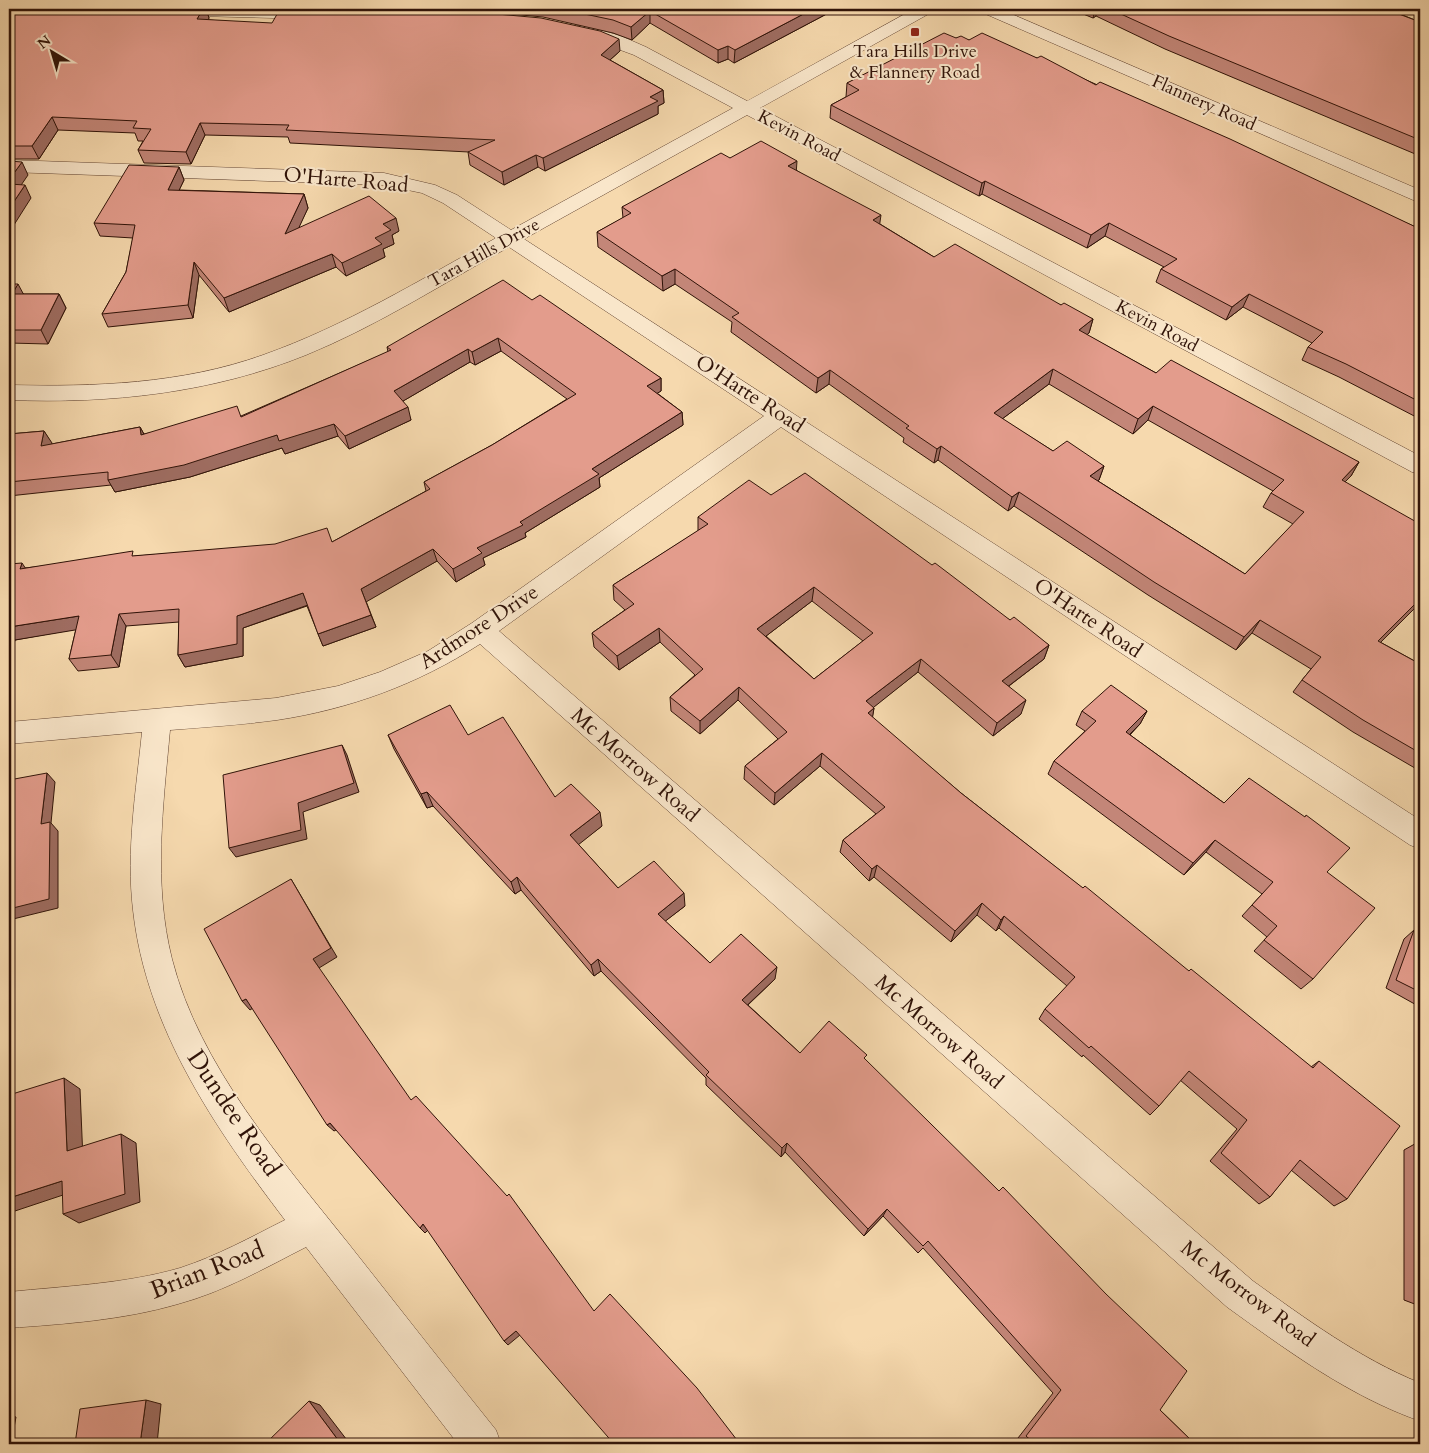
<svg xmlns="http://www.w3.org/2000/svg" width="1429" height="1453" font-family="Cardo,serif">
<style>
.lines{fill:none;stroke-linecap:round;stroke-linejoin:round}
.minor-casing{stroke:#624432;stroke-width:1}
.minor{fill:#f9e6ca;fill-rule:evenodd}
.wall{fill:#c38678;stroke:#301308;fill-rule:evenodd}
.shaded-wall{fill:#9f6d62;stroke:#301308}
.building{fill:#e39c8c;stroke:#301308;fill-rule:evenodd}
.poi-dot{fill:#8f2418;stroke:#f9e6ca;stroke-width:2}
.labels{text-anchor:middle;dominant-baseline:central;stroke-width:4;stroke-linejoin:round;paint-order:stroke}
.far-poi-label{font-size:18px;fill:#301308;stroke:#f9e6ca}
.far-street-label{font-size:18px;fill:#301308;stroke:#f9e6ca}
.street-label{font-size:21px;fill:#301308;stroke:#f9e6ca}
.near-street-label{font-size:25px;fill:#301308;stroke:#f9e6ca}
</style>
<rect width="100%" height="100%" fill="#f6d9ae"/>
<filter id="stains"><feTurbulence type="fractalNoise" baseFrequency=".004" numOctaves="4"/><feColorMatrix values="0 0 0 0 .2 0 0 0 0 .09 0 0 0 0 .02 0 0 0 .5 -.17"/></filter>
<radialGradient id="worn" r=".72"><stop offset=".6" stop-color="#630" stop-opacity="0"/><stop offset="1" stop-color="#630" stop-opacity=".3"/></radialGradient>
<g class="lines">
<!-- minor casing -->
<g class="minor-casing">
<g id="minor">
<path d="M114 9H301L319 11 321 14 319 17 313 19 122 14Z"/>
<path d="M914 9H934L932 12 760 108 1420 456V474L1412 472 747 115 524 239 1420 820V849L1410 845 781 427 499 631 1253 1281C1306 1319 1359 1358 1420 1383V1421C1349 1396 1288 1351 1227 1307L480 644C418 684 350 709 277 720 242 725 205 727 170 730 163 807 153 883 172 959 199 1065 281 1159 348 1243 397 1305 446 1368 496 1430L501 1444H458L306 1247C265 1268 223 1292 178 1304 123 1320 65 1324 9 1328V1292C66 1286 125 1284 180 1268 217 1256 251 1237 285 1220 215 1128 146 1028 133 910 126 851 136 791 142 732L9 744V722L276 698 338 686 380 672 428 651 472 623 764 416 509 247C442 284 377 326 306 355 212 393 110 404 9 400V385C94 387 182 384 263 355 345 326 420 280 496 238L443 203 422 193 384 185 9 172V160L384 173 435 185 457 195 511 230 733 108 634 55 577 34 575 30 577 26 583 25 621 36 646 47 747 101Z"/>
<path d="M979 9H1000L1420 190V203L981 12Z"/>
<path d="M1409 9H1420V15L1411 12Z"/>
</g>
</g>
<!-- minor -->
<use href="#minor" class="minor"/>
</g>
<!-- wall -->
<g class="wall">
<path d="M9 9H206L209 18 208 20 620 51 610 60 663 90 664 103 658 106V114L545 171 538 167 504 185 470 165 468 152H469L290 143 288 137 205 135 191 164 144 163 138 150 143 141H138L135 133 58 130 39 159H9Z"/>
<path d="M367 9H836L734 63 728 59 718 63 650 23 632 40 613 33 543 17 477 11Z"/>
<path d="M1071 9H1409L1400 14 1420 22V156L1165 49 1096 16 1093 18Z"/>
<path d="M956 38 969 40 1037 58 1420 229V419L1339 377 1302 360 1308 347 1312 343 1243 307 1226 320 1156 282 1161 269 1164 267 1105 236 1087 248 982 194 979 196 830 118 831 105 846 97 847 83Z"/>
<path d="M730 158 796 170 880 224 934 257 1061 305 1093 319 1089 333 1087 335 1156 373 1359 462 1351 476 1345 482 1380 642 1420 664V771L1353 732 1293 692 1302 680 1311 669 1252 633 1236 650 1148 595 1014 506 1008 511 938 460 934 463 903 442 904 438 829 384 816 393 731 332 732 322 675 284 663 291 598 247 597 232 623 218 622 207ZM1049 384 1133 434 1148 420 1273 491 1271 493 1263 507 1293 524 1245 574 1098 481 1099 480 1104 466 1053 451 1002 419Z"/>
<path d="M179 167 184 180 179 190 304 194 308 208 298 228 399 231 392 235 394 244 383 249 385 257 346 276 336 267 229 312 199 275 193 318 108 327 102 314 126 272 133 238 100 236 94 223Z"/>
<path d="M9 284 24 294H59L66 308 48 344 9 343Z"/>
<path d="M532 300 661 378V391L657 393 682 412 683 425 599 478 600 487 525 533 526 537 483 558 485 565 456 582 437 561 366 601 376 627 323 646 307 606 243 628V656L185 667 178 655 179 622 126 626 119 667 78 671 69 659 76 629 15 640 25 568 136 556 332 542 426 491 424 482 492 445 567 399 501 351 475 365 470 362 403 401 411 420 349 449 338 436 285 454 282 448 190 477 115 492 111 485 9 496V434L44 431 52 444 140 427 144 434 241 416 388 352 387 347Z"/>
<path d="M771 495 1010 620 1049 645 1044 659 1009 686 1021 714 993 736 918 672 873 707 874 708 872 718 961 793 1311 1067 1319 1061 1347 1199 1334 1206 1291 1170 1270 1197 1259 1204 1210 1161 1237 1129 1180 1080 1159 1106 1150 1115 1083 1055 1082 1057 1039 1019 1045 1009 1067 986 999 928 996 931 977 915 951 942 874 877 869 881 840 852 843 840 876 814 820 766 774 805 744 779 745 766 778 739 738 700 700 734 671 711 670 697 695 675 660 642 619 670 594 647 592 633 625 610 614 600 613 585 698 531V517ZM812 601 863 641 814 679 766 636Z"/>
<path d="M1082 711H1147L1140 724 1130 735 1224 803 1327 872 1313 979 1301 989 1254 951 1267 937 1242 916 1262 894 1206 852 1184 875 1048 774 1054 761 1085 731 1076 725Z"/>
<path d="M388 735H468L555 797 602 826 578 844 618 888 685 906 665 921 710 963 775 979 748 1005 800 1053 865 1059 1160 1410 1195 1444H1024L1018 1438 1053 1393 923 1248 918 1253 883 1216 864 1236 785 1152 781 1157 706 1085V1078L601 971 594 976 521 890 515 894 433 806 427 808 394 749Z"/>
<path d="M1414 930 1420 933V1007L1386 988 1404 939Z"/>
<path d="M1420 1141V1306L1404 1300V1150Z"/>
</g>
<!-- shaded-wall -->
<g class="shaded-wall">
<path d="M203 9H206L209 18 201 32 197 19Z"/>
<path d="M813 9H836L734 63 735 50Z"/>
<path d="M1095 9H1097L1096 16 1093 18Z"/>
<path d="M1394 9H1409L1385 23 1391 11Z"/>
<path d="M650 11V23L632 40 631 27Z"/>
<path d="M619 39 620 51 602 67 601 55Z"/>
<path d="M728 46V59L718 63V50Z"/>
<path d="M663 90 664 103 658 106V114L545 171 543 158 650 97Z"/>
<path d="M52 117 58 130 39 159 32 146Z"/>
<path d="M200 123 205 135 191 164 186 152Z"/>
<path d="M536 155 538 167 504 185 502 172Z"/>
<path d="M797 161 796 175 788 166Z"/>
<path d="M22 162 28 175 13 197 9 188V180Z"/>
<path d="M179 167 184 180 173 203 168 190Z"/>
<path d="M985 181 982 194 979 196 982 183Z"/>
<path d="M25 185 31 198 12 228 9 222V209Z"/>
<path d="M304 194 308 208 290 247 285 234Z"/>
<path d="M881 215 879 229 873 220Z"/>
<path d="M396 218 399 231 392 235 394 244 383 249 385 257 346 276 342 263 375 238 383 224Z"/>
<path d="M1109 223 1105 236 1087 248 1091 235Z"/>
<path d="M332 254 336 267 229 312 224 298Z"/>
<path d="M194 262 199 275 193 318 188 305Z"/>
<path d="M675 269V284L663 291 662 276Z"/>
<path d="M18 284 25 297 12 294Z"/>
<path d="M59 294 66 308 48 344 41 330Z"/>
<path d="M1249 294 1243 307 1226 320 1232 307Z"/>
<path d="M1093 319 1089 333 1075 344 1079 330Z"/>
<path d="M498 338 501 351 475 365 472 352Z"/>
<path d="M468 349 470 362 398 404 394 391Z"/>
<path d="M1053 369 1049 384 990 428 994 413Z"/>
<path d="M830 370 829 384 816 393 818 378Z"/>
<path d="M661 378V391L648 399 647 386Z"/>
<path d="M1153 406 1148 420 1133 434 1138 419Z"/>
<path d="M408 407 411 420 349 449 345 436Z"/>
<path d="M682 412 683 425 599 478 600 487 525 533 526 537 483 558 485 565 456 582 453 569 477 548 520 522 592 469Z"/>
<path d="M334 424 338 436 285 454 282 448 190 477 115 492 108 480 277 435Z"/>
<path d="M140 427 147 440 141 435Z"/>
<path d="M44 431 52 443 49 459 41 446Z"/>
<path d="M941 446 938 460 934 463 937 449Z"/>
<path d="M1359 462 1351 476 1333 494 1342 480Z"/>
<path d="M1104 466 1099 480 1085 490 1090 476Z"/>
<path d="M1019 492 1014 506 1008 511 1012 497Z"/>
<path d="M433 549 437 561 366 602 361 589Z"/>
<path d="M22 563 30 575 20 569Z"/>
<path d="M814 587 812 601 757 643V629Z"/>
<path d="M303 593 308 605 243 628V656L185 667 178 655 237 616Z"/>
<path d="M1420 599V603L1369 654 1378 641Z"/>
<path d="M119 614 126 626 119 667 111 655Z"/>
<path d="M371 615 376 627 323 646 318 634Z"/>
<path d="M79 616 87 628 15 640 9 664V627Z"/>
<path d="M1260 620 1252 633 1236 650 1244 637Z"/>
<path d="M659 628 660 642 619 670 617 656Z"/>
<path d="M1049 645 1044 659 998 694 1002 681Z"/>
<path d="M921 659 918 672 864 715 866 701Z"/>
<path d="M739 687 738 700 700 734V721Z"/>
<path d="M1026 700 1021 714 993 736 997 723Z"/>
<path d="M874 708 872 721 868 713Z"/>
<path d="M1147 711 1140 724 1119 745 1126 732Z"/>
<path d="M342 745 347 755 359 792 303 812 307 839 236 857 229 848 298 803Z"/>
<path d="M822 753 820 766 774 805 775 793Z"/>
<path d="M47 773 55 782 51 823 58 831V908L9 920V909L41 824Z"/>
<path d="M427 792 433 806 427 808 421 794Z"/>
<path d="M600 812 602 826 573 849 570 835Z"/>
<path d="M1215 840 1206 852 1184 875 1193 863Z"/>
<path d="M877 865 874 877 869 881 872 869Z"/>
<path d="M517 877 521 890 515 894 511 882Z"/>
<path d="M291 879 337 957 319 968 313 959Z"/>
<path d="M684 893 685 906 659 926 658 914Z"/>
<path d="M982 903 977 915 951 942 955 931Z"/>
<path d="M1004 916 999 928 996 931 1001 920Z"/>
<path d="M598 959 601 971 594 976 591 965Z"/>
<path d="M777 967 775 979 741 1011 742 1000Z"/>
<path d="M246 999 253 1008 250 1010 242 1001Z"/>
<path d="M64 1078 80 1089 83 1160 67 1151Z"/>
<path d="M330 1123 336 1130 334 1131 327 1125Z"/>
<path d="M121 1134 136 1143 140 1202 79 1223 63 1214Z"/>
<path d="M787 1143 785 1152 781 1157 782 1148Z"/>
<path d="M62 1181 78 1190 9 1213V1198Z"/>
<path d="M887 1209 883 1216 864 1236 868 1229Z"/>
<path d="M423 1224 428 1230 425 1233 420 1228Z"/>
<path d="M516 1331 520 1335 508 1345 504 1341Z"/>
<path d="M146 1400 161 1404 157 1444H140Z"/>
<path d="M309 1401 320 1405 350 1444H341Z"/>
<path d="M9 1415 16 1417 11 1444H9Z"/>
</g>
<!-- building -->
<g class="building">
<path d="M9 9H203L197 19 272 23 280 9H332L475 12 541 18 600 31 619 39 601 55 663 90 650 97 658 101 543 158 536 155 502 172 468 152 495 140 286 130 289 125 200 123 186 152 138 150 151 129 133 128 137 121 52 117 32 146H9Z"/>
<path d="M561 9H813L735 50 728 46 718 50 650 11 631 27 613 20Z"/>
<path d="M1110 9H1394L1391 11 1420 22V140L1169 36Z"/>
<path d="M944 33 956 38 961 36 969 40 982 33 1037 58 1041 56 1096 85 1100 82 1230 139 1420 229V402L1346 364 1308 347 1323 332 1249 294 1232 307 1161 269 1177 259 1109 223 1091 235 985 181 982 183 831 105 859 90 847 83Z"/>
<path d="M761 141 797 161 788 166 881 215 873 220 934 257 955 244 1061 305 1064 303 1093 319 1079 330 1156 373 1171 360 1359 462 1342 480 1420 524V599L1378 641 1420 664V753L1363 720 1302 680 1321 657 1260 620 1244 637 1154 582 1019 492 1012 497 941 446 937 449 906 428 909 426 830 370 818 378 732 317 739 313 675 269 662 276 597 232 631 213 622 207 721 153 730 158ZM1053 369 1138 419 1153 406 1284 480 1271 493 1304 512 1245 574 1090 476 1104 466 1067 441 1053 451 994 413Z"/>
<path d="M9 161 22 162 9 180Z"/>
<path d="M129 165 179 167 168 190 304 194 285 234 369 196 396 218 383 224 391 230 375 238 382 244 342 263 332 254 224 298 194 262 188 305 102 314 126 272 135 225 94 223Z"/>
<path d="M9 184 25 185 9 209Z"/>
<path d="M503 280 532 300 540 295 661 378 647 386 682 412 592 469 599 474 520 522 523 525 477 548 482 553 453 569 433 549 361 589 371 615 318 634 303 593 237 616V644L178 655 179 609 119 614 111 655 69 659 79 616 9 627V564L22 563 20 569 133 551 132 556 275 544 327 528 332 542 430 489 424 482 492 445 576 394 498 338 472 352 468 349 394 391 408 407 345 436 334 424 279 441 277 435 184 465 108 480V472L9 482V434L44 431 41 446 140 427 141 435 237 406 241 417 391 350 387 347Z"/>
<path d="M9 284H18L12 294H59L41 330H9Z"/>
<path d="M805 473 932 565 935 563 1010 620 1014 617 1049 645 1002 681 1026 700 997 723 921 659 866 701 874 708 868 713 961 793 1083 888 1085 886 1189 971 1191 969 1313 1068 1319 1061 1400 1126 1347 1199 1300 1160 1270 1197 1221 1153 1247 1120 1189 1071 1159 1106 1091 1046 1089 1048 1045 1009 1075 977 1004 916 1001 920 982 903 955 931 877 865 872 869 843 840 885 807 822 753 775 793 745 766 787 732 739 687 700 721 670 697 703 669 659 628 617 656 592 633 634 604 613 585 708 524 698 517 749 480 771 495ZM814 587 873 633 814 679 757 629Z"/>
<path d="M1111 685 1147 711 1126 732 1224 803 1249 778 1305 817 1306 815 1350 848 1327 872 1375 908 1313 979 1264 940 1277 926 1252 905 1273 882 1215 840 1193 863 1054 761 1096 721 1082 711Z"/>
<path d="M450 705 468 735 503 717 555 797 571 784 600 812 570 835 618 888 654 861 684 893 658 914 710 963 741 934 777 967 742 1000 800 1053 829 1021 867 1055 864 1058 999 1191 1003 1187 1106 1294 1187 1371 1160 1410 1195 1444H1035L1026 1436 1061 1390 928 1241 923 1246 887 1209 868 1229 787 1143 782 1148 706 1075 709 1072 598 959 591 965 517 877 511 882 427 792 421 794 388 735Z"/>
<path d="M342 745 354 783 298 803 301 830 229 848 223 775Z"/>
<path d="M47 773 41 824 50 822 49 899 9 909V780Z"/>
<path d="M291 879 331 948 313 959 411 1100 416 1096 507 1196 509 1194 594 1311 610 1294 697 1388 740 1444H614L516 1331 504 1341 423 1224 420 1228 330 1123 327 1125 246 999 242 1001 204 929Z"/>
<path d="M1414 930 1420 933V992L1396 980Z"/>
<path d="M64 1078 67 1151 121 1134 125 1194 63 1214 62 1181 9 1198V1095Z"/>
<path d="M146 1400 140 1444H75L80 1409Z"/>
<path d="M309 1401 341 1444H265Z"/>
<path d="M770 1440 774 1444H766Z"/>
</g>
<!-- markers -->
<rect class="poi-dot" x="910" y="27" width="10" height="10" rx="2.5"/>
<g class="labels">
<!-- far-poi labels -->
<g class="far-poi-label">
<text x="915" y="51">Tara Hills Drive<tspan x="915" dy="21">&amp; Flannery Road</tspan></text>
</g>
<!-- far-street labels -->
<g class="far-street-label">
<text transform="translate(1204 103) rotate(24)">Flannery Road</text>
<text transform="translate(799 136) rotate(28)">Kevin Road</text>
<text transform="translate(484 253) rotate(-29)">Tara Hills Drive</text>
<text transform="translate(1157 326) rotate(28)">Kevin Road</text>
</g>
<!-- street labels -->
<g class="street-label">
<text transform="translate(346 180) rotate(5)">O'Harte Road</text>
<text transform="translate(750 394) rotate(33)">O'Harte Road</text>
<text transform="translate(1088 618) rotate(34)">O'Harte Road</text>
<text transform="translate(479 627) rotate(-33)">Ardmore Drive</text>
<text transform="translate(635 765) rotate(41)">Mc Morrow Road</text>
<text transform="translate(939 1032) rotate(41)">Mc Morrow Road</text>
<text transform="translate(1248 1294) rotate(37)">Mc Morrow Road</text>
</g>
<!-- near-street labels -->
<g class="near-street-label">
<text transform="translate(234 1113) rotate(56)">Dundee Road</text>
<text transform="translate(207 1270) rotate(-21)">Brian Road</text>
</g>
</g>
<!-- margin -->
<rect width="1429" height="1453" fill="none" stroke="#f6d9ae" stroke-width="30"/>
<rect x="10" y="10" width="1409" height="1433" fill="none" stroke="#301308" stroke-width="2.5"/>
<rect x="15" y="15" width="1399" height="1423" fill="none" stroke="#301308"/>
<!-- north arrow -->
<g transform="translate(52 52) rotate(322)" stroke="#f9e6ca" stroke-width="4" paint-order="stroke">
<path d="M0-4L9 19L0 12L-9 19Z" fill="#301308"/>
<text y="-8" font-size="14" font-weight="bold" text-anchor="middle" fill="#301308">N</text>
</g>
<rect width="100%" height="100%" filter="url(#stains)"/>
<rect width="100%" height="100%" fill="url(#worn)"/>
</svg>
